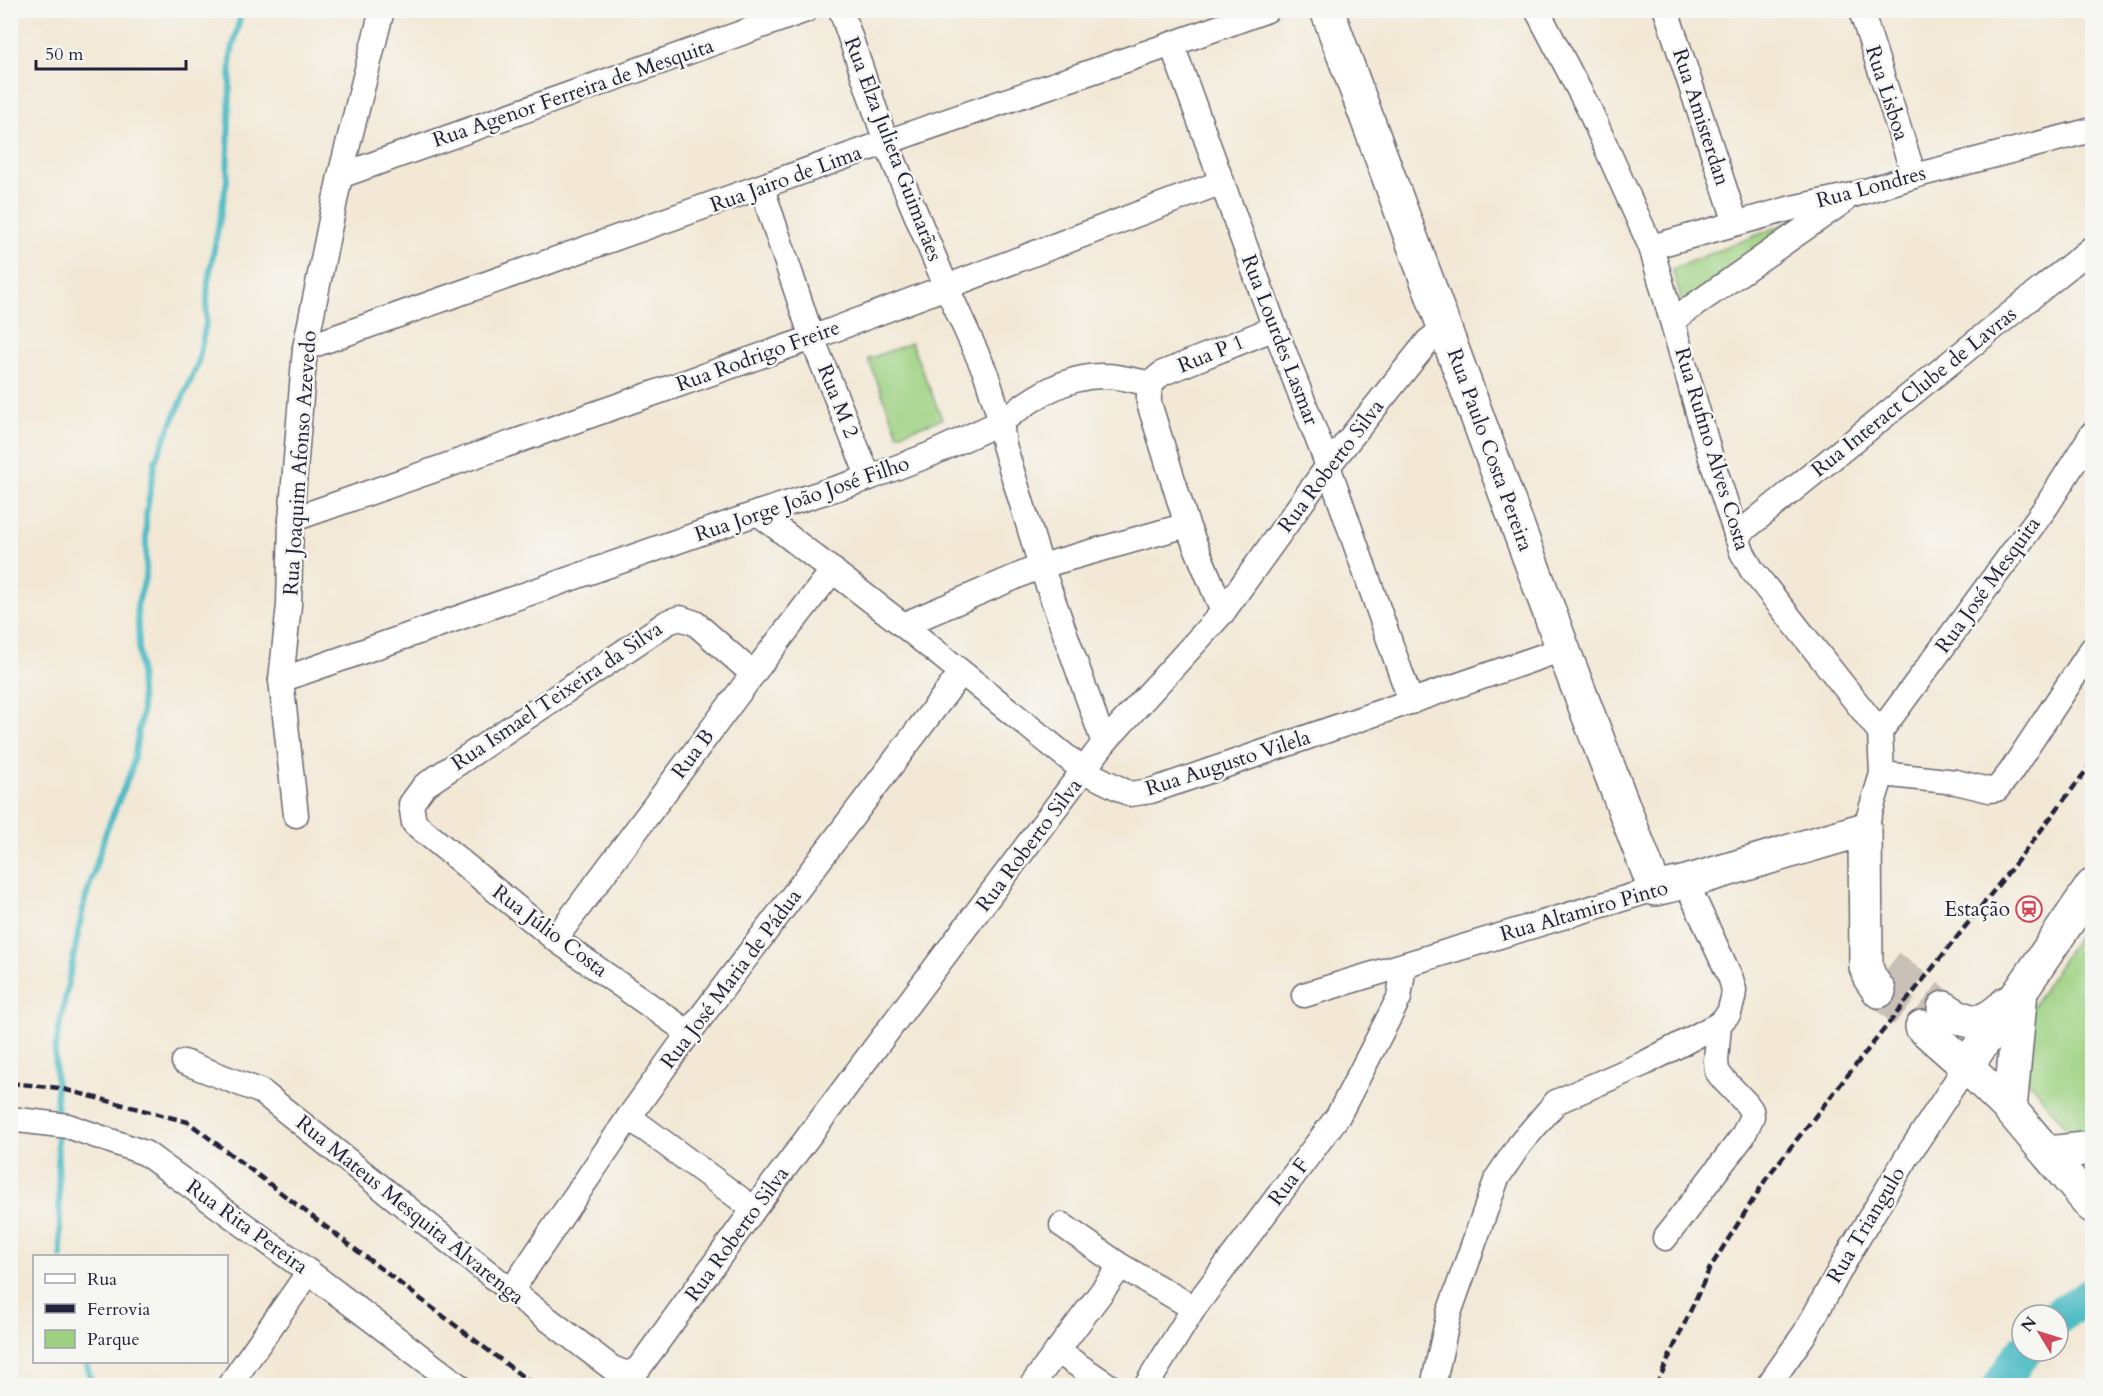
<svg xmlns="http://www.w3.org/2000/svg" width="2103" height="1396" font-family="Cardo,serif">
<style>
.green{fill:#9dd181;stroke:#607a5e;stroke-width:1.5}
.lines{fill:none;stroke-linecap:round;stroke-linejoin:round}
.stream{stroke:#4dbbc5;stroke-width:6}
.river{stroke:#4dbbc5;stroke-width:36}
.secondary-tunnel{stroke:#c8c0b6;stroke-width:33;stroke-dasharray:33 16;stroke-linecap:butt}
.street-casing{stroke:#6b6771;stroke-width:27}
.secondary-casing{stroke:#6b6771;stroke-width:36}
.street{stroke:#fff;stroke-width:24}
.secondary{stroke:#fff;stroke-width:33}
.rail{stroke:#22223b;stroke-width:4.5;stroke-dasharray:9 4.5;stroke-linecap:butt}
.labels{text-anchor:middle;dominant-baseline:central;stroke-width:5;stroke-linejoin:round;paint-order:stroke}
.street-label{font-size:21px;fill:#22223b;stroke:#f6f6f2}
.poi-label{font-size:21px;fill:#22223b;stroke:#f6f6f2;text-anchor:end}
</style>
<rect width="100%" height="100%" fill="#f6f6f2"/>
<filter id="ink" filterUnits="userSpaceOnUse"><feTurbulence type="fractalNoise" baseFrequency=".0167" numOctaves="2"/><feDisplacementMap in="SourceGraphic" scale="12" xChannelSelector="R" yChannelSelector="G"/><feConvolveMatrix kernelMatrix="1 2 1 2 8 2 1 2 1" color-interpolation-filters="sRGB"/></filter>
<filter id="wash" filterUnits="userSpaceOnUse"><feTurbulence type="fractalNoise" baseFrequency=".008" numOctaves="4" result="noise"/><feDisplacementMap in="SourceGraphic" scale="24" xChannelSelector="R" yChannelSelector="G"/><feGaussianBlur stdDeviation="1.35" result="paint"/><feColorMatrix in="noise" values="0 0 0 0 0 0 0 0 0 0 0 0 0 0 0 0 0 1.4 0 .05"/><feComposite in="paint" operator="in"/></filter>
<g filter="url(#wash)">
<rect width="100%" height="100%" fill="#f2e8d5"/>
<!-- green -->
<g class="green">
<path d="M1815 212 1684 308 1672 269Z"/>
<path d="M911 343 942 419 898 434 868 359Z"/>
<path d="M2092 914V1136L2075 1139 2020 1070 2021 1025Z"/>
</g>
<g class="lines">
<!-- stream -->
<g class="stream">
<path d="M57 1119 55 1049 84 904 106 832 132 768 142 713 137 606 146 575V516L155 461 198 363 206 323 208 282 227 180 231 55 242 10"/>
<path d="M57 1130 61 1256"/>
<path d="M86 1362 92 1386"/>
</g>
<!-- river -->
<g class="river">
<path d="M2058 1316 2092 1294"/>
<path d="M2001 1386 2017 1359 2024 1351"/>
</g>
</g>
</g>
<g filter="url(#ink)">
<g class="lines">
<!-- secondary-tunnel -->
<g class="secondary-tunnel">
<path d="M1889 966 1944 1008"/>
<path d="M1879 991 1922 1027"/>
</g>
<!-- street casing -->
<g class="street-casing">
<g id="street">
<path d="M841 10 886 142 946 286 986 374 1001 422C1031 399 1065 375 1105 376 1120 376 1136 381 1151 384"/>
<path d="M1537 10 1589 109 1651 247 1711 458 1742 552 1752 570 1880 732 1882 774 1865 829"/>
<path d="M1666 10 1736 223"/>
<path d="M1861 10 1914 176"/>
<path d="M1172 45 1275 328 1328 466 1411 702"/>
<path d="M340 176 806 10"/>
<path d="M762 188 812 338 869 478"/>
<path d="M1651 247 1792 208 1853 195 1914 176 2092 130"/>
<path d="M1673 320 1844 201"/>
<path d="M305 348C498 281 691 212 884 143 1011 98 1140 57 1267 10"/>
<path d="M758 513 903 625 1084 771 1130 794 1151 791 1563 649"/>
<path d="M291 520 812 338 1222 182"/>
<path d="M1736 536 2092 248"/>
<path d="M1223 612 1187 525 1149 403C1148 389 1151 381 1163 373L1275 328"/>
<path d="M903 625 1041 566 1187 525"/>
<path d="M281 680 758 513 869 478 929 455 1001 422 1004 445 1041 566 1104 743"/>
<path d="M1880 732 2046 507 2092 434"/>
<path d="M1882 774 1956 782 1989 790 1997 789 2010 773 2092 649"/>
<path d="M296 815 281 680 289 605 291 520 305 348 340 176 382 10"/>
<path d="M555 939 753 674 833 570"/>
<path d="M1304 995 1655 889"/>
<path d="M689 1033 555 939 414 823 411 804 424 786 668 622 680 618 695 623 753 674"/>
<path d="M184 1062 262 1092 511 1291 612 1368 627 1374 638 1369 754 1209 1104 743 1223 612 1328 466 1428 341 1445 328"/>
<path d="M629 1117 754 1209"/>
<path d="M10 1119 68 1126 145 1153 309 1272 459 1386"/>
<path d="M1062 1225 1121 1266 1194 1308"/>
<path d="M1665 1238 1743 1136 1752 1116 1751 1110 1746 1103 1722 1078 1717 1071 1716 1061 1719 1024"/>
<path d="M511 1291 629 1117 689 1033 961 673"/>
<path d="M1057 1351 1109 1386"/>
<path d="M229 1386 309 1272"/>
<path d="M1031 1386 1121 1266"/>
<path d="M1146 1386 1194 1308 1338 1116 1399 998 1404 965"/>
<path d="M1433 1386 1449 1313 1497 1178 1520 1144 1556 1102 1645 1063 1719 1024 1729 1013 1733 998 1734 990 1731 979 1686 882"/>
<path d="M1768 1386 1805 1333 1852 1248 1910 1152 1966 1066"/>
</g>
</g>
<!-- secondary casing -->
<g class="secondary-casing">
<g id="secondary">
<path d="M1327 10 1563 649 1655 889 1686 882 1865 829 1866 967 1870 978 1879 991"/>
<path d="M1944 1008C1972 1027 1983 1026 2007 1003"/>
<path d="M1922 1027 1966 1066 2010 1109 2092 1206"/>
<path d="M1966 1066 2022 989 2092 886"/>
<path d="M2010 1109 2021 991"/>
<path d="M2049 1153 2092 1148"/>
</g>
</g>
<!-- street -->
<use href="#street" class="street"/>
<!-- secondary -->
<use href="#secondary" class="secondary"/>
<!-- rail -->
<g class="rail">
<path d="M10 1083 59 1088 188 1122 535 1386"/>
<path d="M1656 1386 1710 1268 1768 1176 2029 846 2092 763"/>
</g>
</g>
</g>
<!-- icons -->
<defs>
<g id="station-ring" transform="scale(1.35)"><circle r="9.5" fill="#f6f6f2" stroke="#d1495b" stroke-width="1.5"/><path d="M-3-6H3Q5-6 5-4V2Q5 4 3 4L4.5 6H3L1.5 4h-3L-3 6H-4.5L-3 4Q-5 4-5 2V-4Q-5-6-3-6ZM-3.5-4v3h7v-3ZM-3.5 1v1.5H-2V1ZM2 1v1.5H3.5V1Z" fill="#d1495b"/></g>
</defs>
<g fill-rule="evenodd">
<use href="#station-ring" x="2029" y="909"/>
</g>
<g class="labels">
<!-- street labels -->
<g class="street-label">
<text transform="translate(573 93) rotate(-19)">Rua Agenor Ferreira de Mesquita</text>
<text transform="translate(1887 93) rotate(72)">Rua Lisboa</text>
<text transform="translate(1701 117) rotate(72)">Rua Amisterdan</text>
<text transform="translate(893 149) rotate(69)">Rua Elza Julieta Guimarães</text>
<text transform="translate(786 179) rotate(-20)">Rua Jairo de Lima</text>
<text transform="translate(1871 187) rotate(-15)">Rua Londres</text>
<text transform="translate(1280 340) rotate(69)">Rua Lourdes Lasmar</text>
<text transform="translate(1211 354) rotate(-22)">Rua P 1</text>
<text transform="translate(758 356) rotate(-20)">Rua Rodrigo Freire</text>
<text transform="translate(1914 392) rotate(-39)">Rua Interact Clube de Lavras</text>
<text transform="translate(838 401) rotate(68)">Rua M 2</text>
<text transform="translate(1712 449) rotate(73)">Rua Rufino Alves Costa</text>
<text transform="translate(1490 450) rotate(70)">Rua Paulo Costa Pereira</text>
<text transform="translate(300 463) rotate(-86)">Rua Joaquim Afonso Azevedo</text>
<text transform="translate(1331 466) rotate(-53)">Rua Roberto Silva</text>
<text transform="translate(802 499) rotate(-19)">Rua Jorge João José Filho</text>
<text transform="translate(1988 585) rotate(-54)">Rua José Mesquita</text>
<text transform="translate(557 696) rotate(-34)">Rua Ismael Teixeira da Silva</text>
<text transform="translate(693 754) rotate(-53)">Rua B</text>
<text transform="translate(1228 763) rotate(-18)">Rua Augusto Vilela</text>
<text transform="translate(1029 845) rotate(-53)">Rua Roberto Silva</text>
<text transform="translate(1584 911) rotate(-16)">Rua Altamiro Pinto</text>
<text transform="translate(550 931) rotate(37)">Rua Júlio Costa</text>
<text transform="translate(731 979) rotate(-53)">Rua José Maria de Pádua</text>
<text transform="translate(1289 1182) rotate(-53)">Rua F</text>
<text transform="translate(410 1210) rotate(39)">Rua Mateus Mesquita Alvarenga</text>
<text transform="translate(1866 1225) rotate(-59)">Rua Triangulo</text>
<text transform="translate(247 1227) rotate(36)">Rua Rita Pereira</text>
<text transform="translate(737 1234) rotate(-54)">Rua Roberto Silva</text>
</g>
<!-- poi labels -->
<g class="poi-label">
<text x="2010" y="909">Estação</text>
</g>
</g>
<!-- margin -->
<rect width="2103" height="1396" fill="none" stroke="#f6f6f2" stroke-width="36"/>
<!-- legend -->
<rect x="33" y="1255" width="195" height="108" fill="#f6f6f2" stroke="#a1a1a9" stroke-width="1.5"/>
<rect x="45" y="1274" width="30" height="9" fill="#ffffff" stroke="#a1a1a9" stroke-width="1.5"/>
<text x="87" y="1285" font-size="18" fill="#22223b">Rua</text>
<rect x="45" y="1304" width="30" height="9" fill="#22223b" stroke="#a1a1a9" stroke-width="1.5"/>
<text x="87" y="1315" font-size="18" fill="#22223b">Ferrovia</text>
<rect x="45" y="1330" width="30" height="18" fill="#9dd181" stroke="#a1a1a9" stroke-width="1.5"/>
<text x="87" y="1345" font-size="18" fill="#22223b">Parque</text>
<!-- north arrow -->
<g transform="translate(2040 1333) rotate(308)"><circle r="28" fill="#f6f6f2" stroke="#a1a1a9" stroke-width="1.5"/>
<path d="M0-4.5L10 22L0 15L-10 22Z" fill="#d1495b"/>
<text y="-9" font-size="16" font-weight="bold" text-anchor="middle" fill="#22223b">N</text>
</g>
<!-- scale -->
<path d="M36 60v9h150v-9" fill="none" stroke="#22223b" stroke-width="3"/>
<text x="45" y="60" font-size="18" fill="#22223b" stroke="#f6f6f2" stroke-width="4.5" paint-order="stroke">50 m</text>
</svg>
